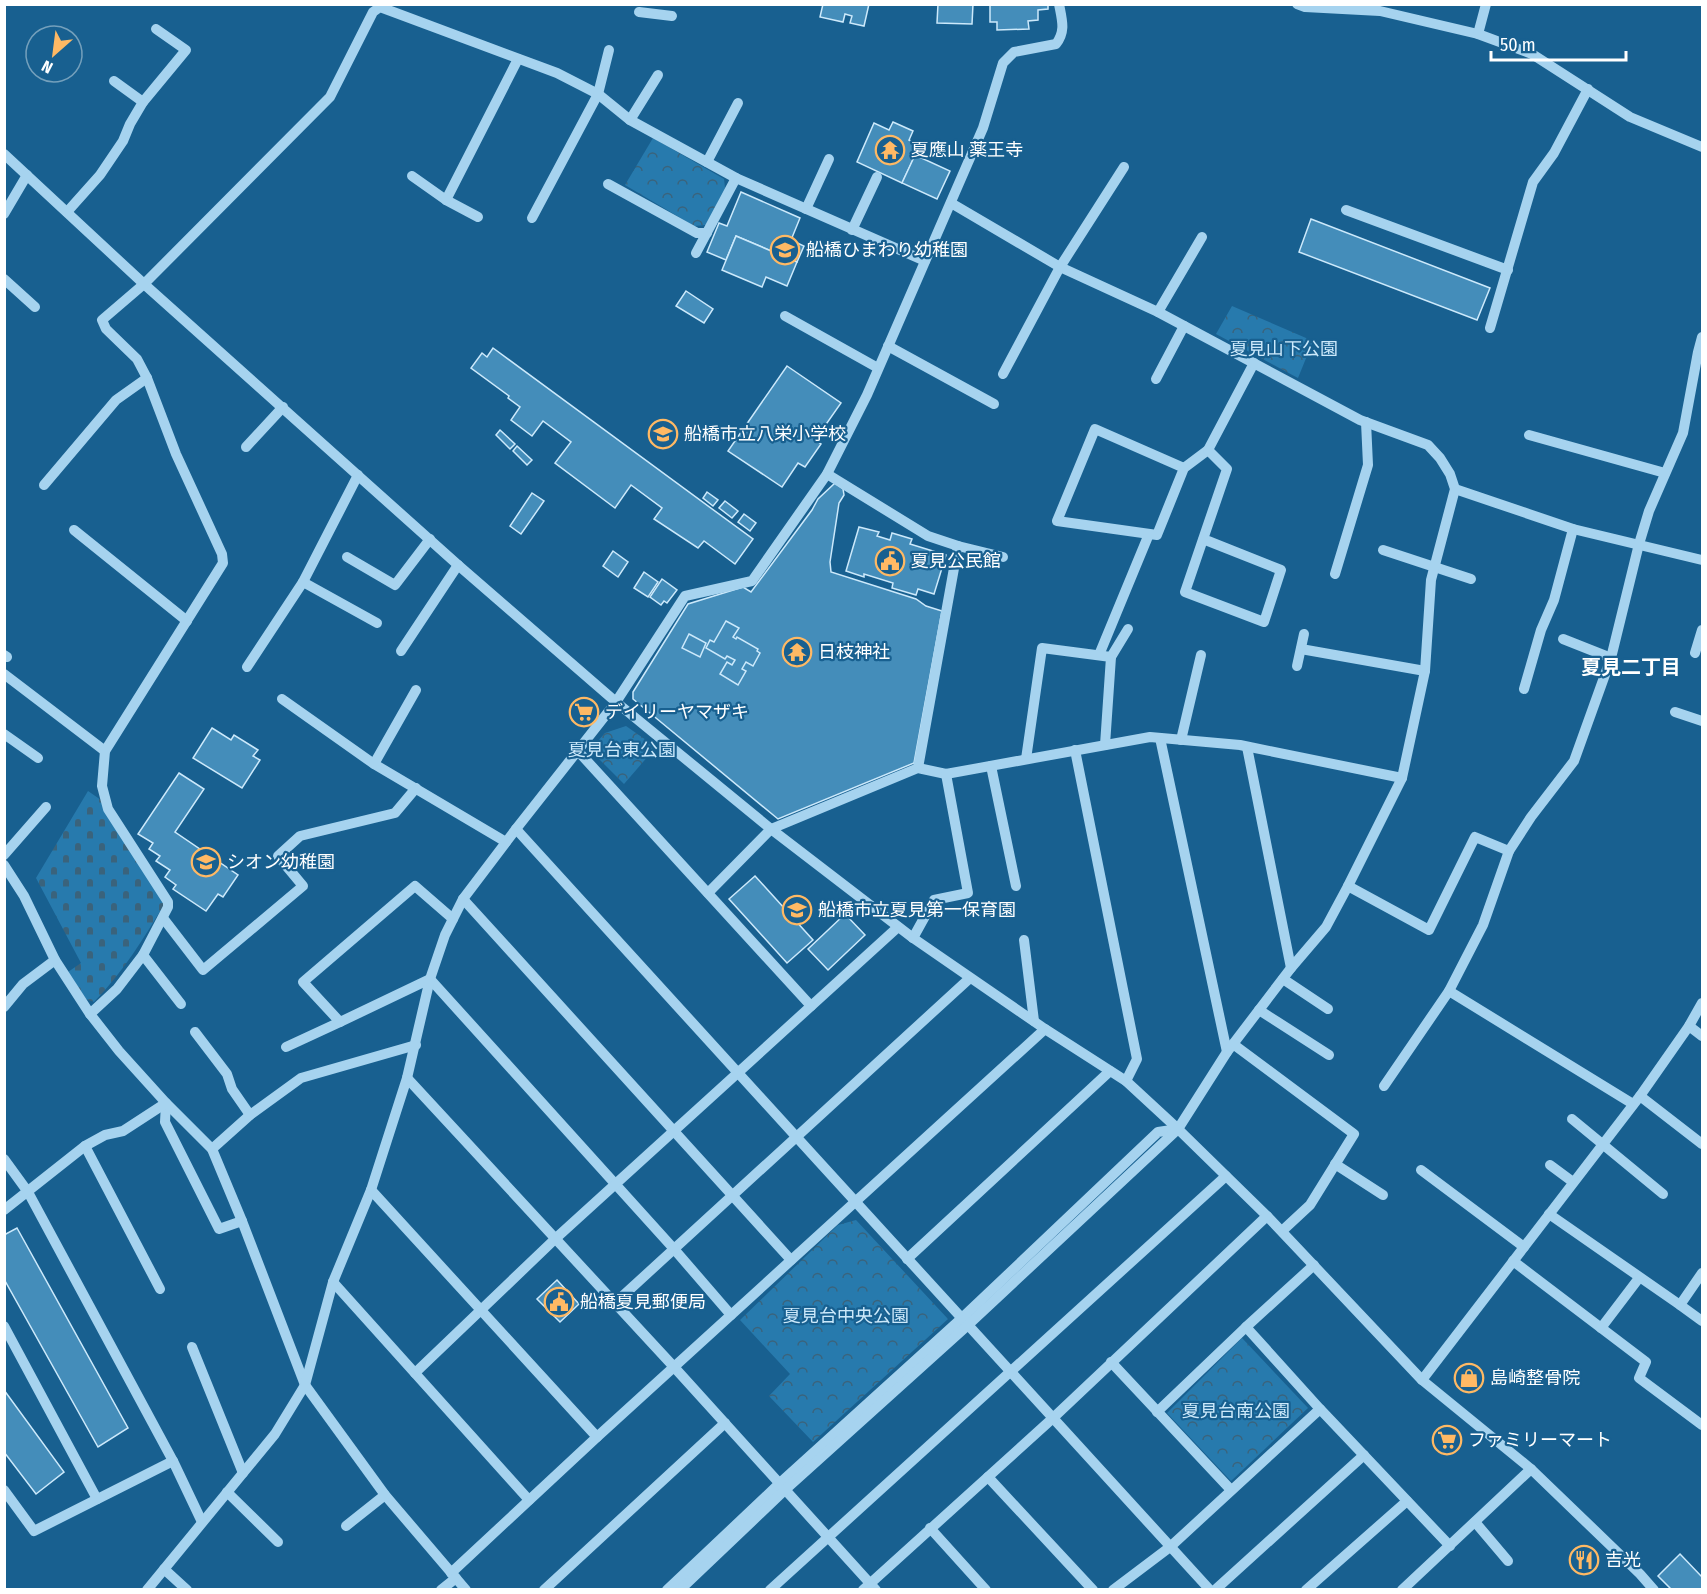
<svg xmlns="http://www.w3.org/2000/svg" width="1707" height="1594" font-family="'Fira Sans Condensed','Noto Sans JP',sans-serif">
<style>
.forest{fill:url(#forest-crowns)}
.cemetery{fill:url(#cemetery-stones)}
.building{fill:#448dba;stroke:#cce9fb;stroke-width:1.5}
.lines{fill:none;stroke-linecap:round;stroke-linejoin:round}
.minor{stroke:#a6d3ef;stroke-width:10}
.labels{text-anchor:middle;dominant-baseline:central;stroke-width:4.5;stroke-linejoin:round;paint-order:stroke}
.poi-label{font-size:18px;fill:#fff;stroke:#186090;text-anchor:start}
.park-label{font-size:18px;fill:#cce9fb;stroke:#186090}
.neighbourhood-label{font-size:20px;font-weight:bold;fill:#fff;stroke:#186090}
</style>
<defs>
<pattern id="forest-crowns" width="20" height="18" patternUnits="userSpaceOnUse" patternTransform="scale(1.5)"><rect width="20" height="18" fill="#277aad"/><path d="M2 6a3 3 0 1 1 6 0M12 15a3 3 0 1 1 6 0" fill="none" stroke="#3a637c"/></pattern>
<pattern id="cemetery-stones" width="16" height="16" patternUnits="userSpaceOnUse" patternTransform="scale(1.5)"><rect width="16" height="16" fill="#277aad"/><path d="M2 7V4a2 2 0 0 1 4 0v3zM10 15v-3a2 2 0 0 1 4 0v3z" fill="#3a637c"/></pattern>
</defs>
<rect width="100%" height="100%" fill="#186090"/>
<!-- forest -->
<g class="forest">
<path d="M653 138 724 179 725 188 706 225 694 226 625 185Z"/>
<path d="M1232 306 1313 341 1298 378 1216 334Z"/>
<path d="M626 726 656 747 624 784 590 750 605 733Z"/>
<path d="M856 1220 948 1319 813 1442 769 1396 790 1374 740 1320 838 1225Z"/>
<path d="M1242 1338 1308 1408 1231 1481 1167 1413Z"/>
</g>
<!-- cemetery -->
<path class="cemetery" d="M88 791 101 800 165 903C144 938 123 972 94 1002L86 999 68 972 81 963 36 878Z"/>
<!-- building -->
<g class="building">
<path d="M823 4H869L864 26 850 23 852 16 845 14 843 22 820 17Z"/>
<path d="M938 4H973L972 24 937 23Z"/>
<path d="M990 4H1048V9L1038 10V20L1028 21 1029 29 997 30V22H990Z"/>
<path d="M893 122 913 131 909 140 920 145 902 183 857 162 874 123 889 130Z"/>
<path d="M915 155 950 171 937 199 902 183Z"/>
<path d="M741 192 800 218 791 240 804 246 797 262 736 236 726 260 707 252 719 223 727 226Z"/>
<path d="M1311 219 1490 288 1477 320 1299 252Z"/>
<path d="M736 236 797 262 787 286 766 277 762 287 722 270Z"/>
<path d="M686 291 713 309 704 323 676 306Z"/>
<path d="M493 348 753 539 735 564 704 541 698 548 654 519 662 508 631 485 615 508 555 463 571 442 543 421 532 436 511 420 520 407 508 398 509 396 471 368 482 353 487 357Z"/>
<path d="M787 366 841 403 815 440 821 444 805 467 798 463 782 487 728 451Z"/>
<path d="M500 430 515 444 510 449 496 435Z"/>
<path d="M517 446 532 460 527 465 513 451Z"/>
<path d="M835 483 843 489 844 495 839 503 830 562 831 572 916 599 926 606 942 611 914 763 778 819 633 699V692L688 604 743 587 751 592 812 510 818 499Z"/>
<path d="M707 492 718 500 713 506 703 498Z"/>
<path d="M532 493 544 501 521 534 510 526Z"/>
<path d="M725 501 738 511 732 518 719 508Z"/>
<path d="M744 514 756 523 750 531 738 522Z"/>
<path d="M859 527 879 532 877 536 890 540 892 533 912 539 910 544 946 555 934 594 918 589 916 595 892 588 893 583 864 574V577L846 571Z"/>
<path d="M613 551 628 562 618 577 603 566Z"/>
<path d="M644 572 658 582 648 597 634 588Z"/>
<path d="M662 579 677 590 667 603 664 601 661 605 650 597Z"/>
<path d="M726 621 739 628 733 637 736 639 737 637 758 649 757 651 760 653 753 666 746 662 742 669 746 671 738 685 720 674 727 662 732 665 735 660 727 656 725 659 706 648 710 640 714 642Z"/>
<path d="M689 634 706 643 700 657 682 648Z"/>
<path d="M212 728 231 740 234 735 258 750 253 756 260 760 242 788 193 758Z"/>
<path d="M179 773 204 789 175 832 238 875 223 897 218 894 206 911 173 889 176 885 165 877 170 870 156 861 160 856 149 849 153 843 138 834Z"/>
<path d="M755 876 813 940 787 963 729 899Z"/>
<path d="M845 914 865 935 828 970 808 949Z"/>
<path d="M17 1228 128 1428 98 1447 4 1279V1235Z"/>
<path d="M557 1280 579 1304 560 1322 537 1299Z"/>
<path d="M4 1390 64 1472 36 1494 4 1452Z"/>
<path d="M1680 1554 1702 1577V1590H1672L1658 1576Z"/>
</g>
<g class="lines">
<!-- minor -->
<g class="minor">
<path d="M1297 4 1305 7 1380 11 1478 34 1532 54 1630 117 1702 147"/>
<path d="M639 12 672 16"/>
<path d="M1478 34 1486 4"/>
<path d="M114 81 143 102"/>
<path d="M630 120 658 75"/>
<path d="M4 154 144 284 458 565 616 702 771 829 913 938 1045 1029 1126 1081 1178 1129 1267 1216 1422 1380 1531 1469 1640 1574 1654 1590"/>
<path d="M707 162 738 103"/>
<path d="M412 176 446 200 478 217"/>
<path d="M608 184 697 233H707"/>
<path d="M446 200 518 59"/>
<path d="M806 209 829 159"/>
<path d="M1346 210 1508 270"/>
<path d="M67 212 100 175 123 141 130 124 143 102 186 50 156 29"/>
<path d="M4 214 27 175"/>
<path d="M532 218 598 94 609 50"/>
<path d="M852 230 877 177"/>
<path d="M696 253 736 178"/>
<path d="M4 279 35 307"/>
<path d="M1158 312 1202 237"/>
<path d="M785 316 878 368"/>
<path d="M1490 328 1533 182 1554 153 1588 89"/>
<path d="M888 346 994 404"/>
<path d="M1003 374 1060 267 1124 167"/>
<path d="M1156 379 1184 326"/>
<path d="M1529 435 1665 473"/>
<path d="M246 447 283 407"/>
<path d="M1184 468 1095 429 1057 521 1157 535 1184 468 1208 450 1254 363"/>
<path d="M827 474 928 536 958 546 918 768"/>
<path d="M44 485 116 400 147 378"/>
<path d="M1455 489 1573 529 1702 560"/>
<path d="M74 530 187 621"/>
<path d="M1203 539 1281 570 1264 622 1185 592 1227 469 1208 450"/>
<path d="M958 546 1003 557"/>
<path d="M1383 550 1471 579"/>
<path d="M347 557 395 585 430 539"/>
<path d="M1335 574 1368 465 1366 422"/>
<path d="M303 582 377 623"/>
<path d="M1563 639 1611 658"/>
<path d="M1301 649 1425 671"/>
<path d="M401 651 458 565"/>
<path d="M1695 653 1702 630"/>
<path d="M4 655 7 657"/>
<path d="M1099 655 1149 534"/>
<path d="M1111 657 1128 629"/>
<path d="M1297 666 1304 634"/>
<path d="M247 667 303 582 358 475"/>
<path d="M4 674 105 751"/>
<path d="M1524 689 1541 630 1554 600 1573 529"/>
<path d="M282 699 374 764 506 842"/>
<path d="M1675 712 1702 721"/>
<path d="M4 734 38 758"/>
<path d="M1160 738 1227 1052"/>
<path d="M1181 740 1201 655"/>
<path d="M1247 747 1291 968"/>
<path d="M577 750 811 1006"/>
<path d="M1075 750 1137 1059 1126 1081"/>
<path d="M1026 759 1042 648 1111 657 1105 745"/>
<path d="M374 764 416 690"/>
<path d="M991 766 1016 886"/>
<path d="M516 829C748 1082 977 1338 1210 1590"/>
<path d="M4 855 46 807"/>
<path d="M4 865 24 896 55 960 90 1014 119 1051 166 1103 165 1122 219 1229 242 1221 305 1385 385 1495 466 1590"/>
<path d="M1348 886 1429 930 1475 837 1509 851"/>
<path d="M708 893 771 829 918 768 946 774 1150 737 1240 745 1402 778"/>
<path d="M463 899 791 1260"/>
<path d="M163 918 203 970 303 886 278 856 300 836 395 813 416 788"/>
<path d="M453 919 415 886 303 982 340 1022 430 979 674 1249 731 1315"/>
<path d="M913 938 934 900 968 893 946 774"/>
<path d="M1024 940 1034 1021"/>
<path d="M143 955 181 1004"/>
<path d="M1283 979 1328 1009"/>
<path d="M1449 991 1633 1104"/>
<path d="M4 1007 23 984 55 960"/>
<path d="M1259 1010 1329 1055"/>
<path d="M90 1014 117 989 143 955 168 907V902L108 809 102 786 105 751 223 563 222 554 176 454 147 378 137 359 106 329 102 320 144 284 330 97 373 12 380 7 557 73 598 94 630 120 736 178 925 261"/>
<path d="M1689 1026 1702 1036"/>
<path d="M195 1032 227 1074 232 1089 250 1115"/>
<path d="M1233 1044 1354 1134 1310 1205 1282 1231"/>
<path d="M286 1047 340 1022"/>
<path d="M407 1078 674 1367 876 1590"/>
<path d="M1384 1086 1449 991 1483 925 1509 851 1531 817 1574 761 1611 658 1639 544 1649 511 1683 433 1698 352 1702 337"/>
<path d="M1640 1096 1702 1144"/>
<path d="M1572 1119 1663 1194"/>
<path d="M85 1146 160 1289"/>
<path d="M212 1149 250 1115 301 1078 416 1045"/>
<path d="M4 1159 28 1192 173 1461 202 1522"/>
<path d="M1335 1164 1383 1195"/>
<path d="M1550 1165 1573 1182"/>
<path d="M1421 1170 1524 1247"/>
<path d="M371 1190 597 1437"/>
<path d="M4 1210 85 1146 105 1135 123 1131 166 1103 212 1149 242 1221"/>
<path d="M1549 1214 1680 1305"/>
<path d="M907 1259 1110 1071"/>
<path d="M1513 1261 1646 1362 1639 1378 1702 1425"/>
<path d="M1314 1265 1246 1327 1320 1409"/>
<path d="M1702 1273 1680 1305 1702 1321"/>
<path d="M333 1282 529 1500"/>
<path d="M615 1303 970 978"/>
<path d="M4 1326 97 1499"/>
<path d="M1601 1328 1639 1278"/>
<path d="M192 1347 243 1473"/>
<path d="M1111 1362 1231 1490"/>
<path d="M415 1373 555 1239 898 927"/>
<path d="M1422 1380 1640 1096 1689 1026 1702 1003"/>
<path d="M1157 1412 1246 1327"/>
<path d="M988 1477 1093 1590"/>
<path d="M4 1490 34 1531 173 1461"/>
<path d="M227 1492 278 1542"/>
<path d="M1475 1522 1508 1561"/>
<path d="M346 1526 385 1495"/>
<path d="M930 1528 986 1590"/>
<path d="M164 1569 187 1590"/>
<path d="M451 1573 597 1437 1045 1029"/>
<path d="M147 1590 275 1434 305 1385 333 1282 371 1190 407 1078 430 979 445 935 463 899 516 829 616 702 685 596 752 581 827 474 867 395 983 128 1003 63 1014 52 1056 44C1066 31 1062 20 1059 4"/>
<path d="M441 1590 456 1578"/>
<path d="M544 1590 725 1423"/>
<path d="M667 1590 780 1483 962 1318 1158 1132 1178 1129"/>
<path d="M680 1590 786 1489 968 1325 1178 1129 1227 1052 1291 968 1326 927 1348 886 1402 778 1425 671 1431 580 1455 489 1450 474 1440 458 1428 445 1360 420 1158 312 1060 267 951 203"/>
<path d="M770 1590 1226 1176"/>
<path d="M863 1590 1053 1418 1267 1216"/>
<path d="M1113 1590 1170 1547 1320 1409 1450 1546"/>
<path d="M1215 1590 1364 1455"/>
<path d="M1306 1590 1407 1501"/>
<path d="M1402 1590 1531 1469"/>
</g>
</g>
<!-- icons -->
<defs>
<g id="temple-ring" transform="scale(1.5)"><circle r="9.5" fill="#186090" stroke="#ffb964" stroke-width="1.5"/><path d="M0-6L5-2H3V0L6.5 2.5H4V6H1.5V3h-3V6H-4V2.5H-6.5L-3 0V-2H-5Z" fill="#ffb964"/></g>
<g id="school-ring" transform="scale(1.5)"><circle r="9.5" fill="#186090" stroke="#ffb964" stroke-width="1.5"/><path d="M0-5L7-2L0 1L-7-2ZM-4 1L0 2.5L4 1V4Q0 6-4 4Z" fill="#ffb964"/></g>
<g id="civic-ring" transform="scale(1.5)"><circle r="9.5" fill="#186090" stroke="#ffb964" stroke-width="1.5"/><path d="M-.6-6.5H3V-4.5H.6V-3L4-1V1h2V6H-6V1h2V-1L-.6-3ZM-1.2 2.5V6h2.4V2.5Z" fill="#ffb964"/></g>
<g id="supermarket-ring" transform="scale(1.5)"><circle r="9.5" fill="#186090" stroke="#ffb964" stroke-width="1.5"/><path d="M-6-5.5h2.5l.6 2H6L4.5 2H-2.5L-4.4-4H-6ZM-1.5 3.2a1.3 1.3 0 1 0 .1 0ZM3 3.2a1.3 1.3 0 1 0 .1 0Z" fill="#ffb964"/></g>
<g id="shop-ring" transform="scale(1.5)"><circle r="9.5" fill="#186090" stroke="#ffb964" stroke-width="1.5"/><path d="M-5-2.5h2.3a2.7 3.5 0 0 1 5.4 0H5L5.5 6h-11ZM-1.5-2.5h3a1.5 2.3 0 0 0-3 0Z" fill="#ffb964"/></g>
<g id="restaurant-ring" transform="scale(1.5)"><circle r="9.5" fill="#186090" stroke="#ffb964" stroke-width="1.5"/><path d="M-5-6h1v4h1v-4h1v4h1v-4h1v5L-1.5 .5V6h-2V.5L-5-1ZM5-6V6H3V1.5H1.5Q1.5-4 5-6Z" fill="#ffb964"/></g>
</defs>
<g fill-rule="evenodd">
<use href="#temple-ring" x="890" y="150"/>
<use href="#school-ring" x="785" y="250"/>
<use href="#school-ring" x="663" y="434"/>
<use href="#civic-ring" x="890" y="561"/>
<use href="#temple-ring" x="797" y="652"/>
<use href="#supermarket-ring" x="584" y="712"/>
<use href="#school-ring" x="206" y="862"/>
<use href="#school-ring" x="797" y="910"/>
<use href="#civic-ring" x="559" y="1302"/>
<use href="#shop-ring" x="1469" y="1378"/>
<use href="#supermarket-ring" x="1447" y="1440"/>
<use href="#restaurant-ring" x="1584" y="1560"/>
</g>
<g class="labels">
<!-- poi labels -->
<g class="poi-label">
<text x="911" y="150">夏應山 薬王寺</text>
<text x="806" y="250">船橋ひまわり幼稚園</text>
<text x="684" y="434">船橋市立八栄小学校</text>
<text x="911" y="561">夏見公民館</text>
<text x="818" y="652">日枝神社</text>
<text x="605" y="712">デイリーヤマザキ</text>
<text x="227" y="862">シオン幼稚園</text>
<text x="818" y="910">船橋市立夏見第一保育園</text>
<text x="580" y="1302">船橋夏見郵便局</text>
<text x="1490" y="1378">島崎整骨院</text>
<text x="1468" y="1440">ファミリーマート</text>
<text x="1605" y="1560">吉光</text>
</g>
<!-- park labels -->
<g class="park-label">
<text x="1284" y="349">夏見山下公園</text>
<text x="622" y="750">夏見台東公園</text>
<text x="846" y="1316">夏見台中央公園</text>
<text x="1236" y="1411">夏見台南公園</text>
</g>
<!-- neighbourhood labels -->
<g class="neighbourhood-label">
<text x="1631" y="667">夏見二丁目</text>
</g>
</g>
<!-- border -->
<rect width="1707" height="1594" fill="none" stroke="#ffffff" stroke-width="12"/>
<!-- north arrow -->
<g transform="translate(54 54) rotate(208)"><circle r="28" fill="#186090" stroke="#74a0bc" stroke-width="1.5"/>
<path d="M0-4.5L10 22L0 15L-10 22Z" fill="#ffb964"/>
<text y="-9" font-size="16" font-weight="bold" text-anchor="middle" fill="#ffffff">N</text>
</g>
<!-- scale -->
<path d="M1491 51v9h135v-9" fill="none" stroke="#ffffff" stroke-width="3"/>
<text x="1500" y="51" font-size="18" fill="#ffffff" stroke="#186090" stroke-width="4.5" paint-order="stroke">50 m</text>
</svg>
